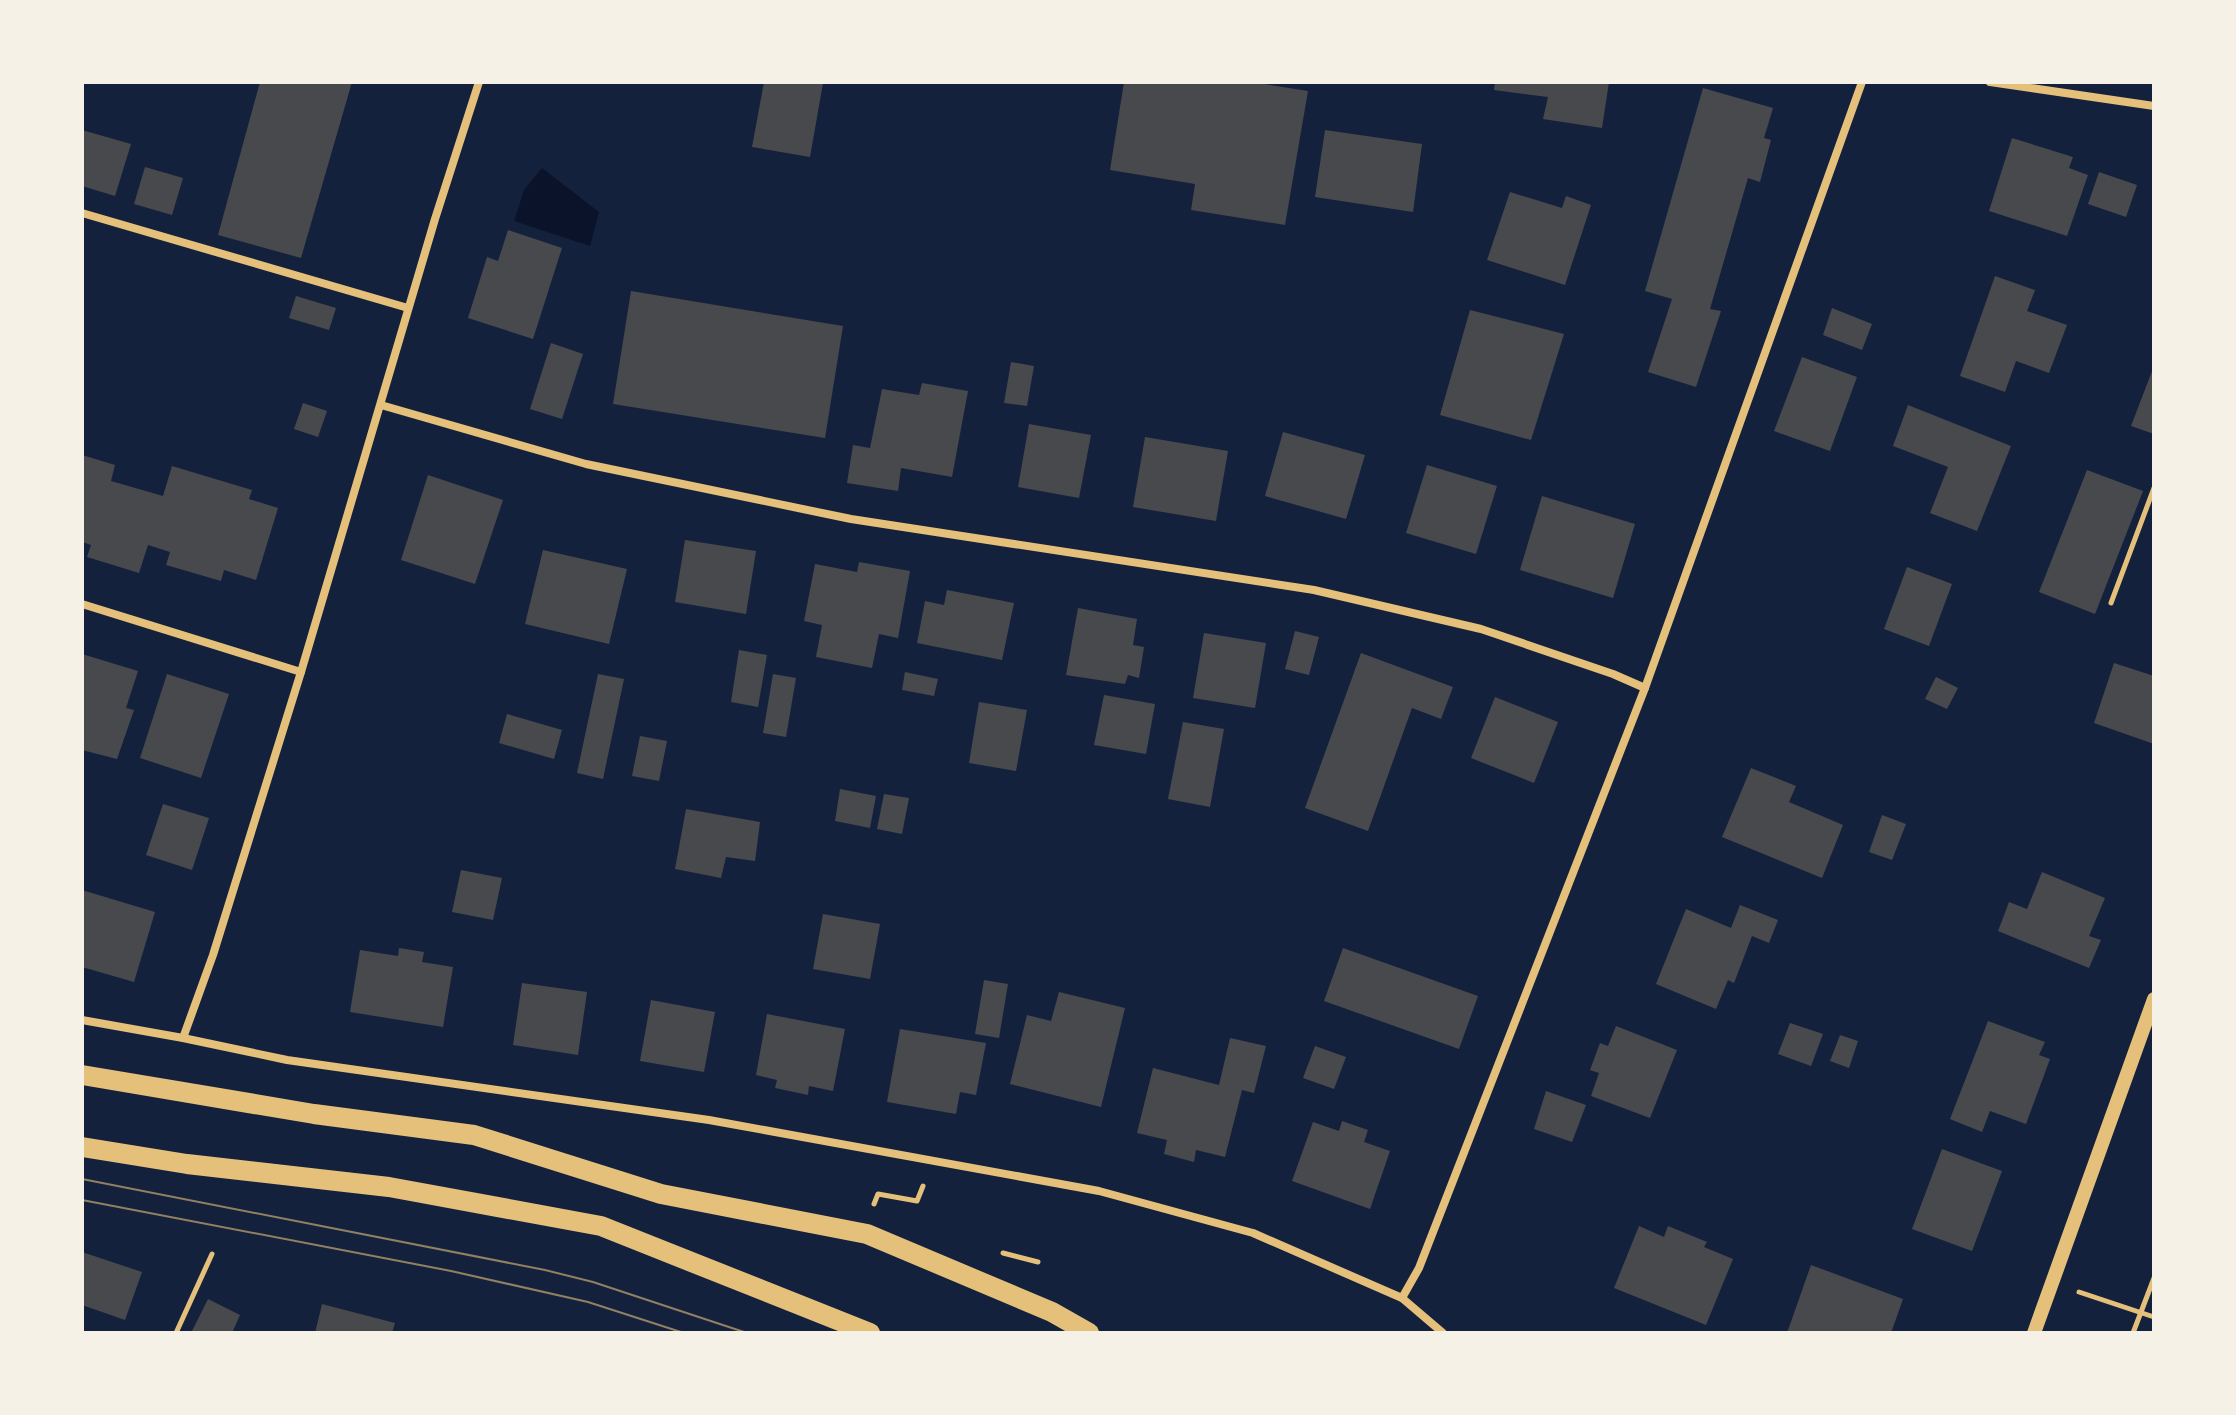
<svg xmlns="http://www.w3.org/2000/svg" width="2236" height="1415" font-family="Overpass,sans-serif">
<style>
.water{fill:#0b132b}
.building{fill:#48494c}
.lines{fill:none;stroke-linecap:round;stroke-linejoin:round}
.path{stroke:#e5c07b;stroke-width:5}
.minor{stroke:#e5c07b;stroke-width:8}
.tertiary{stroke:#e5c07b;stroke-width:14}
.primary{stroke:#e5c07b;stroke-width:20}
.tram{stroke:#918062;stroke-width:2}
</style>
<rect width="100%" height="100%" fill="#14213d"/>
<!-- water -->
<path class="water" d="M542 168 599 212 590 246 514 221 524 190Z"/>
<!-- building -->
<g class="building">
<path d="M260 82H352L301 258 218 235Z"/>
<path d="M764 82 823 83 810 157 752 147Z"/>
<path d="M1124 82H1252L1308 91 1285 225 1191 210 1195 184 1110 170Z"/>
<path d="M1495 82H1609L1602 128 1543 119 1548 97 1494 90Z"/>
<path d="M1703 88 1773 108 1764 138 1771 140 1760 182 1748 178 1710 309 1721 311 1696 387 1648 372 1672 299 1645 291Z"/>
<path d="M82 130 131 144 115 196 82 186Z"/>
<path d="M1325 130 1422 144 1413 212 1315 197Z"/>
<path d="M2012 138 2073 157 2069 168 2088 175 2067 236 1989 211Z"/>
<path d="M145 167 183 178 172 215 134 204Z"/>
<path d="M2099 172 2137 185 2126 217 2088 204Z"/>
<path d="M1510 192 1562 208 1566 196 1591 205 1565 285 1487 260Z"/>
<path d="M508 230 562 248 533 339 468 318 487 257 498 261Z"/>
<path d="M1995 276 2035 290 2027 311 2067 325 2049 373 2016 361 2005 392 1960 376Z"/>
<path d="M631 291 843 326 825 438 613 404Z"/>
<path d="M296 296 336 308 329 330 289 318Z"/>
<path d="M1832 308 1872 324 1862 350 1823 335Z"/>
<path d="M1470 310 1564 334 1531 440 1440 415Z"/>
<path d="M551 343 583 354 562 419 530 409Z"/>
<path d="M1802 357 1857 377 1830 451 1774 431Z"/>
<path d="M1011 362 1034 366 1027 406 1004 403Z"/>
<path d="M2154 366V434L2131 426Z"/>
<path d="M922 383 968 391 952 477 901 468 898 491 847 483 853 445 870 448 882 389 919 395Z"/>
<path d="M303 403 327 411 318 437 294 429Z"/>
<path d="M1908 405 2011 446 1977 531 1930 513 1948 467 1893 446Z"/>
<path d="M1029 424 1091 435 1079 498 1018 487Z"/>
<path d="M1283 432 1365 455 1346 519 1265 496Z"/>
<path d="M1145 437 1228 451 1216 521 1133 507Z"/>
<path d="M82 455 115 465 111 481 163 496 172 466 252 490 249 499 278 508 256 580 224 570 221 581 166 565 170 552 148 545 139 573 87 557 91 545 82 542Z"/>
<path d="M1427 465 1497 486 1476 554 1406 533Z"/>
<path d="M2087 470 2143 491 2095 614 2039 592Z"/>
<path d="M428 475 503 500 475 584 401 560Z"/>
<path d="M1542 496 1635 524 1613 598 1520 570Z"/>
<path d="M685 540 756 551 746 614 675 602Z"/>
<path d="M543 550 627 569 609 644 525 624Z"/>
<path d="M859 562 910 571 898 638 879 634 872 668 816 657 822 625 804 621 815 564 857 572Z"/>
<path d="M1907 567 1952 584 1929 646 1884 629Z"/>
<path d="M947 590 1014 603 1002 660 917 643 925 601 944 605Z"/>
<path d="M1078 608 1137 619 1133 645 1144 647 1139 678 1128 675 1125 684 1066 675Z"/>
<path d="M1295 631 1319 637 1309 675 1285 669Z"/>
<path d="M1204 633 1266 643 1255 708 1193 698Z"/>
<path d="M739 650 767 655 758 707 731 702Z"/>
<path d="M1361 653 1453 687 1441 719 1412 708 1368 831 1305 808Z"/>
<path d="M82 654 138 671 126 708 134 710 117 759 82 750Z"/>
<path d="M2114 663 2154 676V744L2094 723Z"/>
<path d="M905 672 938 679 934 696 902 690Z"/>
<path d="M167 674 229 694 201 778 140 758Z"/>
<path d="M598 674 624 679 603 779 577 773Z"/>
<path d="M773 674 796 678 786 737 763 733Z"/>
<path d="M1936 677 1958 688 1947 709 1925 699Z"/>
<path d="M1104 695 1155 704 1146 754 1094 745Z"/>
<path d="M1495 697 1558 722 1534 783 1471 758Z"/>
<path d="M979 702 1027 710 1016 771 969 763Z"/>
<path d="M507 714 562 730 554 759 499 743Z"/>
<path d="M1183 722 1224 729 1210 807 1168 799Z"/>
<path d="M640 736 667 741 659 781 632 776Z"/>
<path d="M1751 768 1796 786 1789 802 1843 825 1822 878 1722 837Z"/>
<path d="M840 789 876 796 870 828 835 821Z"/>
<path d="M884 794 909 798 902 834 877 829Z"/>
<path d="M163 804 209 818 192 870 146 855Z"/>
<path d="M686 809 760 822 755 861 726 857 721 878 675 869Z"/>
<path d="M1882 815 1906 824 1892 860 1869 852Z"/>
<path d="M461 870 502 878 493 920 452 912Z"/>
<path d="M2042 872 2105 898 2089 936 2101 940 2089 968 1998 931 2009 902 2027 909Z"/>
<path d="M82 890 155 912 134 982 82 967Z"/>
<path d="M1740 905 1778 920 1769 943 1752 936 1734 983 1728 980 1716 1009 1656 984 1686 909 1731 928Z"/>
<path d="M823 914 880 924 870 979 813 969Z"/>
<path d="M399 948 424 952 422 962 453 967 443 1027 350 1012 360 950 398 956Z"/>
<path d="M1343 948 1478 996 1459 1049 1324 1001Z"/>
<path d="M984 980 1008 984 999 1038 975 1034Z"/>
<path d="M522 983 587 992 578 1055 513 1045Z"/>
<path d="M1059 992 1125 1008 1101 1107 1010 1084 1027 1015 1051 1021Z"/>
<path d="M651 1000 715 1012 704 1072 640 1061Z"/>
<path d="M767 1014 845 1029 833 1091 809 1086 808 1095 775 1088 777 1080 756 1075Z"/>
<path d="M1988 1021 2045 1042 2039 1055 2050 1059 2026 1124 1990 1111 1982 1132 1950 1119Z"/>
<path d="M1790 1023 1823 1034 1811 1066 1778 1054Z"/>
<path d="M1616 1026 1677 1050 1650 1118 1591 1096 1599 1073 1590 1070 1600 1043 1608 1046Z"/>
<path d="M900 1029 986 1043 976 1095 960 1092 956 1114 887 1102Z"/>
<path d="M1840 1035 1858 1041 1849 1068 1830 1061Z"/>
<path d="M1230 1038 1266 1046 1254 1093 1242 1090 1225 1157 1196 1150 1194 1162 1164 1154 1167 1140 1137 1133 1153 1068 1219 1085Z"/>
<path d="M1315 1046 1346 1057 1334 1089 1303 1078Z"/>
<path d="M1546 1091 1586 1105 1572 1142 1534 1129Z"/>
<path d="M1342 1121 1368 1130 1364 1142 1390 1151 1370 1209 1292 1181 1313 1122 1339 1131Z"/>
<path d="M1942 1149 2002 1171 1972 1251 1912 1229Z"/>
<path d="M1639 1226 1664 1237 1668 1226 1707 1242 1704 1247 1733 1259 1706 1325 1614 1288Z"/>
<path d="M82 1252 142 1272 125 1320 82 1305Z"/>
<path d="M1811 1265 1903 1299 1891 1333H1787Z"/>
<path d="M208 1299 240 1315 232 1333H191Z"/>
<path d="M322 1304 395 1323 392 1333H315Z"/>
</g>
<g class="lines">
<!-- path -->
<g class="path">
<path d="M2111 603 2154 488"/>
<path d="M874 1204 878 1194 917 1201 923 1186"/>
<path d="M1003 1253 1038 1262"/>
<path d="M2079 1292 2154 1317"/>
<path d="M176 1333 212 1254"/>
<path d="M2133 1333 2154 1278"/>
</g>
<!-- minor -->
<g class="minor">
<path d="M1990 82 2154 106"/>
<path d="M82 213 408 308"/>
<path d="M381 405 586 464 851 519 1314 590 1481 629 1613 674 1645 688"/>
<path d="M82 604 301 672"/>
<path d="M82 1020 183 1038 287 1060 709 1120 1099 1191 1253 1233 1402 1298 1443 1333"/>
<path d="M183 1038 213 955 301 672 435 219 479 82"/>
<path d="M1402 1298 1419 1268 1645 688 1862 82"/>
</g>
<!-- tertiary -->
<path class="tertiary" d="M2034 1333 2154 999"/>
<!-- primary -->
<g class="primary">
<path d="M82 1075 314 1114 474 1135 661 1194 867 1234 1052 1312 1089 1333"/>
<path d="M82 1147 187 1164 389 1187 601 1226 870 1333"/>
</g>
<!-- tram -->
<g class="tram">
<path d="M82 1179 545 1270 593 1282 747 1333"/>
<path d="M82 1200 451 1271 588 1302 684 1333"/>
</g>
</g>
<!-- border -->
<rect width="2236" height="1415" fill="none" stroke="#f6f1e7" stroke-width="168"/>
</svg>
